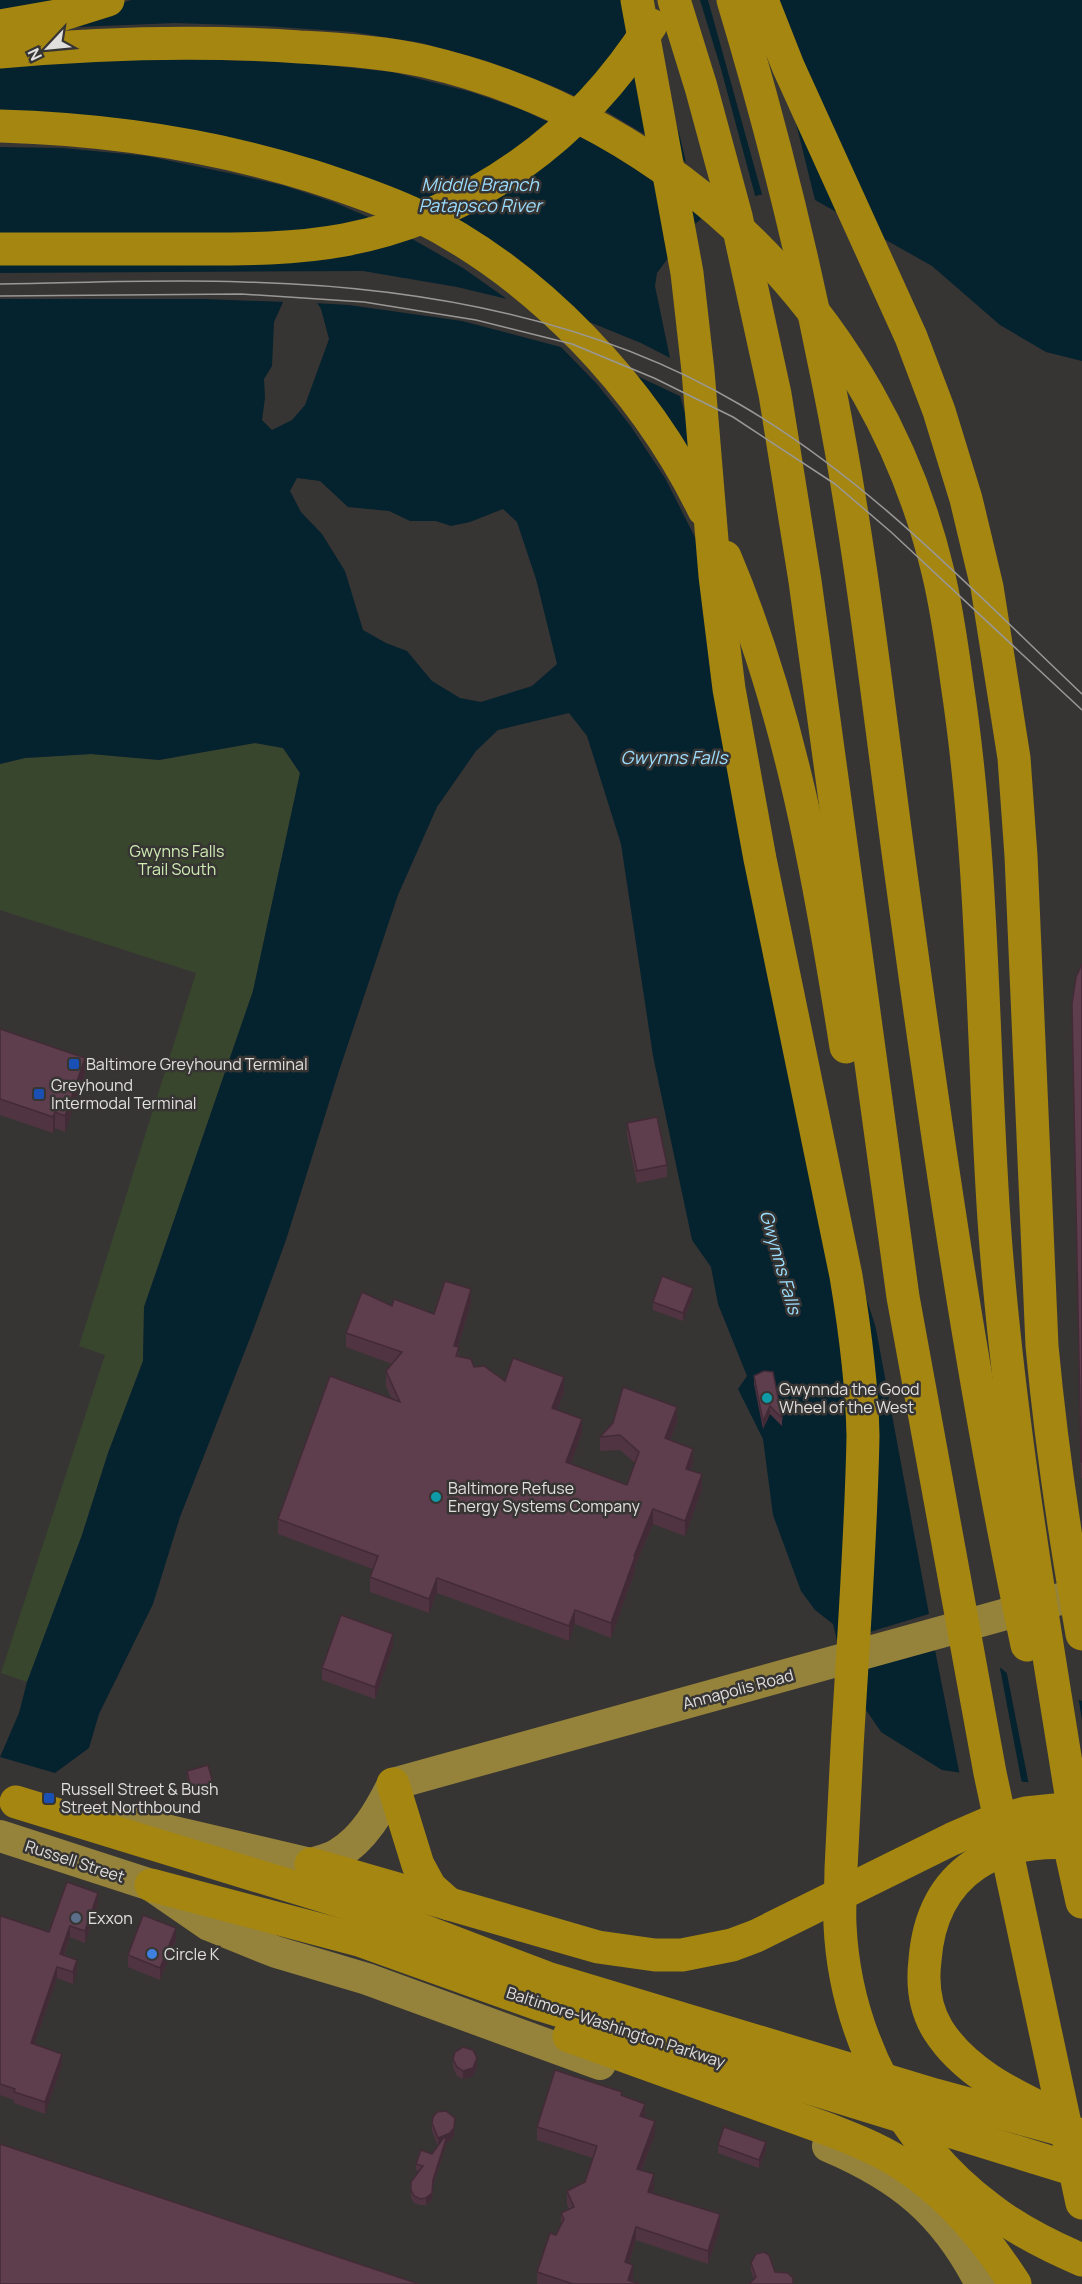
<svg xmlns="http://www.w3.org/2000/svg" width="1082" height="2284" font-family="Manrope,sans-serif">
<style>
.green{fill:#39462e}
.water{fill:#05222f;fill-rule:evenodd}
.pier{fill:#373533;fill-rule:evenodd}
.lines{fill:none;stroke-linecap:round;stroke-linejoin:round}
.primary{stroke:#96833b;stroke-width:32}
.motorway{stroke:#a48611;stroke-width:33}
.tram{stroke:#9a9896;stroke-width:1.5}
.wall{fill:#513442}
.shaded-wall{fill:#422b36}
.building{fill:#5e3d4d;stroke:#422b36;stroke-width:1.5}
.transit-dot{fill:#1a4fb4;stroke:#373533;stroke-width:2}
.culture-dot{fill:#0f9aa8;stroke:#373533;stroke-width:2}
.service-dot{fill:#5c6f8a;stroke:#373533;stroke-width:2}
.shop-dot{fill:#3f7fe0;stroke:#373533;stroke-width:2}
.labels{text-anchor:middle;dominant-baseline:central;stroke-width:5;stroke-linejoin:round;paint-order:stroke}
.park-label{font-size:16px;fill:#cfedb3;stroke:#373533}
.poi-label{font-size:16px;fill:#e1dfde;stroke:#373533;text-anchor:start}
.street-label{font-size:16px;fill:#e1dfde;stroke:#373533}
.water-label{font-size:18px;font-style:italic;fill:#9adcfe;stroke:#373533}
</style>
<rect width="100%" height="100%" fill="#373533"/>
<!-- green -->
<path class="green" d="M255 743 283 748 300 773 253 991 144 1307 143 1361 108 1453 82 1535 27 1682 1 1673 105 1355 79 1346 196 973 0 910V764L25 758 92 754 159 760Z"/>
<!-- water -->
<path class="water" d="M0 0H1082V361L1046 352 1000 325 932 266 808 196 783 192 759 195 728 204 700 220 692 226 657 273 655 286 671 363 694 446 735 652 840 1217 876 1328 920 1506 976 1649 1007 1673 1082 1701V1785L1025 1782 942 1770 881 1732 847 1682 833 1624 815 1610 801 1591 773 1515 763 1439 738 1389 747 1376 718 1304 711 1267 692 1240 653 1056 621 844 587 736 569 713 498 730 476 751 437 807 398 895 339 1071 286 1240 254 1328 180 1517 153 1604 99 1714 89 1748 55 1773 0 1757 19 1713 27 1682 82 1535 108 1453 143 1361 144 1307 253 991 300 773 283 748 255 743 159 760 91 754 25 758 0 764ZM299 280 310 291 321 309 329 339 305 405 292 420 272 430 262 420 265 398 264 379 272 366 274 322 284 300ZM297 478 320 481 348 507 389 511 410 521H436L451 526 470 522 503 509 517 522 536 579 557 664 532 686 481 702 460 698 432 681 407 651 386 643 363 630 345 571 322 534 301 512 290 491Z"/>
<!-- pier -->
<g class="pier">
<path d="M69 0H131L53 28 175 23 265 26 353 32 422 43 484 60 548 84 584 100 631 43 621 0H700L721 69 756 199 729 207 702 222 700 216 658 184 598 145 578 136 450 219 582 319 641 343 674 360 684 398 635 375 672 426 738 650 853 1273 863 1634 929 1614 871 1302 923 1505 979 1647 999 1663 1022 1784 960 1776 935 1650 861 1670 844 1683 834 1642 842 1640 850 1390 701 549 665 478 630 425 597 384 561 347 462 321 349 305 314 303 299 285 286 302 203 299H0V273L363 271 457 287 507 299 463 268 407 236 259 240 373 219 333 202 285 186 238 175 147 156 62 148 0 147V112L122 119 217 134 311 159 426 207 557 126 520 109 471 92 392 72 296 62 150 58 0 14ZM636 71 649 137 604 110ZM664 80 680 137 686 162 674 153Z"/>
<path d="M708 0H777L790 99 816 204 807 199 783 195 763 198Z"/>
<path d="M1006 1669 1078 1696 1082 1720V1788L1029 1785Z"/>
</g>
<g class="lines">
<!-- primary -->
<g class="primary">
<path d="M123 1820 311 1864C319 1861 330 1859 338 1854 364 1839 380 1810 393 1784L1082 1593"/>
<path d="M0 1836 151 1885 209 1925 276 1952 367 1979 600 2064"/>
<path d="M828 2146C901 2177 945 2213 981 2284"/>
</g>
<!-- motorway -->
<g class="motorway">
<path d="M637 0 687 273 698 371 715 576 729 689 760 859 846 1276C855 1330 862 1382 863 1436 861 1540 853 1644 847 1748 845 1788 843 1828 841 1869 841 1887 839 1906 840 1925 845 2034 901 2142 989 2208 1017 2230 1049 2246 1082 2260"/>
<path d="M674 0 701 87 736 216 775 394 805 581 903 1297 990 1773 1082 2203"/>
<path d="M733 0C772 129 804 259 830 391 862 551 879 713 901 874 936 1132 973 1391 1027 1645"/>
<path d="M762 0 788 66 911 337 939 411 966 499 987 587 1014 758 1021 856 1042 1346C1051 1443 1065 1538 1082 1634"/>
<path d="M0 26 57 16 108 0"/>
<path d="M0 52C100 43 200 40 300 47 342 49 383 52 424 61 677 120 878 319 938 572 947 609 952 646 957 683 984 861 982 1041 994 1220 1009 1436 1049 1650 1082 1864"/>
<path d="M0 126C107 129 210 144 312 176 346 187 381 199 414 214 537 274 644 387 704 510"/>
<path d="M0 249C60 249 121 249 181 249 236 249 290 250 344 240 474 215 581 136 651 25"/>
<path d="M725 557C791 713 820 881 846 1047"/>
<path d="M393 1784 418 1865 430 1887 449 1904"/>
<path d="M16 1802 369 1910 547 1978 935 2095 1082 2135"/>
<path d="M1069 1843 1082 1902"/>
<path d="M311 1864 598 1947 655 1955H682L732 1945 756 1936 952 1839 989 1823 1026 1813 1055 1810 1082 1811"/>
<path d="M151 1885 359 1940 538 2004 1082 2172"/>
<path d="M569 2036 830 2130C853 2139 876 2148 897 2161 945 2190 985 2237 1015 2284"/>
<path d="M1051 2113C1009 2093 964 2071 938 2030 925 2009 922 1985 925 1960 932 1870 998 1835 1082 1844"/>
</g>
<!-- tram -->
<g class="tram">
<path d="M0 284C81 283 162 279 243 282 413 286 591 317 739 404 869 479 974 592 1082 694"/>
<path d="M0 296 241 294 364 302 476 320 572 344 654 378 733 417 835 484 891 532 1082 710"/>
</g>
</g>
<!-- wall -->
<g class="wall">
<path d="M1082 964V1478H1081L1072 1020Z"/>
<path d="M0 1029 85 1074 65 1132 55 1128 53 1133 0 1115Z"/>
<path d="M627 1123 667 1165V1177L637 1183 627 1135Z"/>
<path d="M693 1296 683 1321 653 1310V1302Z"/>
<path d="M471 1303 458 1347 459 1357 474 1367 505 1381 564 1392 557 1410 582 1433 571 1464 627 1485 635 1463 620 1450 600 1451V1437L677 1422 670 1440 693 1463 691 1470 702 1489 685 1536 653 1524 635 1566V1571L611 1638 575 1624 569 1641 437 1593 429 1613 370 1592V1577L373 1569 278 1534V1519L392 1399 386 1386V1371L392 1364 346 1347V1333L392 1306 434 1314Z"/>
<path d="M754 1376 782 1418V1426L770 1414 763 1429 754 1384Z"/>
<path d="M393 1646 375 1699 322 1680V1668Z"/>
<path d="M187 1771 213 1791 191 1797 187 1779Z"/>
<path d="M98 1904 85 1943 70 1937 64 1956 77 1971 73 1984 57 1978 34 2044 62 2065 45 2114 14 2103V2100L0 2095V1919L49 1932Z"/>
<path d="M176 1940 160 1980 128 1967V1955Z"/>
<path d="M453 2059 477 2067 473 2076 463 2079 457 2076 453 2067Z"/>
<path d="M622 2095 645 2117 655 2134 642 2170 654 2188 652 2194 720 2228 708 2264 636 2240 629 2263 633 2278 632 2282 639 2284H537V2272L561 2225V2213L569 2209 567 2205V2191L585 2182 593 2158 537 2140V2127Z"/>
<path d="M455 2118 454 2136 450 2141 446 2143V2145L433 2186 432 2200 426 2205H420L414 2203 411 2197V2182L419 2171 416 2170V2164L432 2154 438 2146 432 2131V2123Z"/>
<path d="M718 2145 766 2150 759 2168 718 2153Z"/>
<path d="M751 2263 775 2272 754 2279 751 2271Z"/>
</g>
<!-- shaded-wall -->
<g class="shaded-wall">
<path d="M85 1058V1074L65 1132V1116Z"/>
<path d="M55 1112V1128L53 1133V1117Z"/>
<path d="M693 1288V1296L683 1321V1313Z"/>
<path d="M471 1289V1303L454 1360V1346Z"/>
<path d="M564 1377V1392L552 1423V1408Z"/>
<path d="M770 1406V1414L763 1429V1421Z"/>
<path d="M677 1407V1422L665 1453V1438Z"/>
<path d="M582 1419V1433L566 1477V1462Z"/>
<path d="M693 1449V1463L686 1483V1469Z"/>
<path d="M702 1474V1489L685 1536V1521Z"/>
<path d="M653 1509V1524L635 1566V1571L611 1638V1623L634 1556Z"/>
<path d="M437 1578V1593L429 1613V1599Z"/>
<path d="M575 1610V1624L569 1641V1626Z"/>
<path d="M393 1634V1646L375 1699V1687Z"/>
<path d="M213 1783V1791L191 1797V1789Z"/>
<path d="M98 1893V1904L85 1943V1931Z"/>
<path d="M70 1926V1937L60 1966V1954Z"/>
<path d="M176 1928V1940L160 1980V1968Z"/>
<path d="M77 1960V1971L73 1984V1972Z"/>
<path d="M57 1967V1978L31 2054V2043Z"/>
<path d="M62 2054V2065L45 2114V2102Z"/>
<path d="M477 2058V2067L473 2076 463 2079V2071Z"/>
<path d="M645 2104V2117L640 2116Z"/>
<path d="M655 2121V2134L637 2182V2169Z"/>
<path d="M454 2128V2136L450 2141 446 2143V2145L433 2186 432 2200 426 2205V2198L433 2180 438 2146V2138Z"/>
<path d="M766 2142V2150L759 2168V2160Z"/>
<path d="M654 2174V2188L648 2206V2192Z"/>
<path d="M720 2214V2228L708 2264V2251Z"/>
<path d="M636 2227V2240L625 2275V2262Z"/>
<path d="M633 2265V2278L631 2284 628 2280Z"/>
</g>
<!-- building -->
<g class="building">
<path d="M1082 964V1462H1081L1072 1004 1076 977Z"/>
<path d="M0 1029 85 1058 65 1116 55 1112 53 1117 0 1099Z"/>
<path d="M657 1117 667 1165 637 1171 627 1123Z"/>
<path d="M662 1276 693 1288 683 1313 653 1302Z"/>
<path d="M445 1281 471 1289 454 1346 459 1347 456 1356 471 1359 474 1367 484 1366 505 1381 513 1358 564 1377 552 1408 582 1419 566 1462 627 1485 639 1452 620 1435 600 1437 613 1423 623 1387 677 1407 665 1438 693 1449 686 1469 702 1474 685 1521 653 1509 634 1556 635 1557 611 1623 575 1610 569 1626 437 1578 429 1599 370 1577 378 1556 278 1519 330 1376 400 1402 386 1371 402 1352 346 1333 362 1292 392 1306 394 1299 434 1314Z"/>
<path d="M764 1371 773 1372 782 1418 770 1406 763 1421 754 1376Z"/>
<path d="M341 1615 393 1634 375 1687 322 1668Z"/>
<path d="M208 1765 213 1783 191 1789 187 1771Z"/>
<path d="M67 1882 98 1893 85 1931 70 1926 60 1954 77 1960 73 1972 57 1967 31 2043 62 2054 45 2102 14 2092 15 2089 0 2084V1919L1 1916 49 1932Z"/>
<path d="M143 1915 176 1928 160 1968 128 1955Z"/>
<path d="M463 2047 473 2050 477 2058 473 2068 463 2071 457 2067 453 2059 455 2052Z"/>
<path d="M555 2070 622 2092 621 2095 645 2104 640 2116 655 2121 637 2169 654 2174 648 2192 720 2214 708 2251 636 2227 625 2262 633 2265 628 2280 639 2284H573L537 2272 550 2233 556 2235 564 2219 561 2213 574 2207 567 2191 585 2182 597 2146 537 2127Z"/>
<path d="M446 2111 455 2118 454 2128 450 2133 438 2138 432 2123 433 2117 437 2112Z"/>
<path d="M724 2127 766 2142 759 2160 718 2145Z"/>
<path d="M444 2137 446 2139 433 2180 432 2193 426 2198 420 2199 414 2196 411 2190V2182L423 2166 416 2164 421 2150 432 2154Z"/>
<path d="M0 2144 419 2284H0Z"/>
<path d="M764 2252 769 2255 775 2272 788 2273 793 2278V2284H749L756 2277 751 2263 756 2254Z"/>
</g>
<!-- markers -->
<g class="transit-dot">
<rect x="68" y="1058" width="12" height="12" rx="3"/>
<rect x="33" y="1088" width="12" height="12" rx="3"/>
<rect x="43" y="1792" width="12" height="12" rx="3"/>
</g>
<g class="culture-dot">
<circle cx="767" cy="1398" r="6"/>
<circle cx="436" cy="1497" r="6"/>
</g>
<circle class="service-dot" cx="76" cy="1918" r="6"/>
<circle class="shop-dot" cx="152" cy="1954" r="6"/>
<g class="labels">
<!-- park labels -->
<g class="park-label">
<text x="177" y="851">Gwynns Falls<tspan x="177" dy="18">Trail South</tspan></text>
</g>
<!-- poi labels -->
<g class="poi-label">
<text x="86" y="1064">Baltimore Greyhound Terminal</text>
<text x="51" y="1085">Greyhound<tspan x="51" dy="18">Intermodal Terminal</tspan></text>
<text x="779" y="1389">Gwynnda the Good<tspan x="779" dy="18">Wheel of the West</tspan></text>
<text x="448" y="1488">Baltimore Refuse<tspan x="448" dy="18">Energy Systems Company</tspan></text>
<text x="61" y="1789">Russell Street &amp; Bush<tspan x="61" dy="18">Street Northbound</tspan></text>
<text x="88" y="1918">Exxon</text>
<text x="164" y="1954">Circle K</text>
</g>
<!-- street labels -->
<g class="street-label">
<text transform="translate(738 1689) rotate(-15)">Annapolis Road</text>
<text transform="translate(75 1861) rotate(18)">Russell Street</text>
<text transform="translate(616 2027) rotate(18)">Baltimore-Washington Parkway</text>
</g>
<!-- water labels -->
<g class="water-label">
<text x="480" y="184">Middle Branch<tspan x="480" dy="21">Patapsco River</tspan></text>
<text x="674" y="757">Gwynns Falls</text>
<text transform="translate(781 1262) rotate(74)">Gwynns Falls</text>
</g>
</g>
<!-- north arrow -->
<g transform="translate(48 48) rotate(244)" stroke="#373533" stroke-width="4.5" paint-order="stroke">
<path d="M0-4.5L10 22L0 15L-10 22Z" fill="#e1dfde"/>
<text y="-9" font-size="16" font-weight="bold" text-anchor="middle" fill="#e1dfde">N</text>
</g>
</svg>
